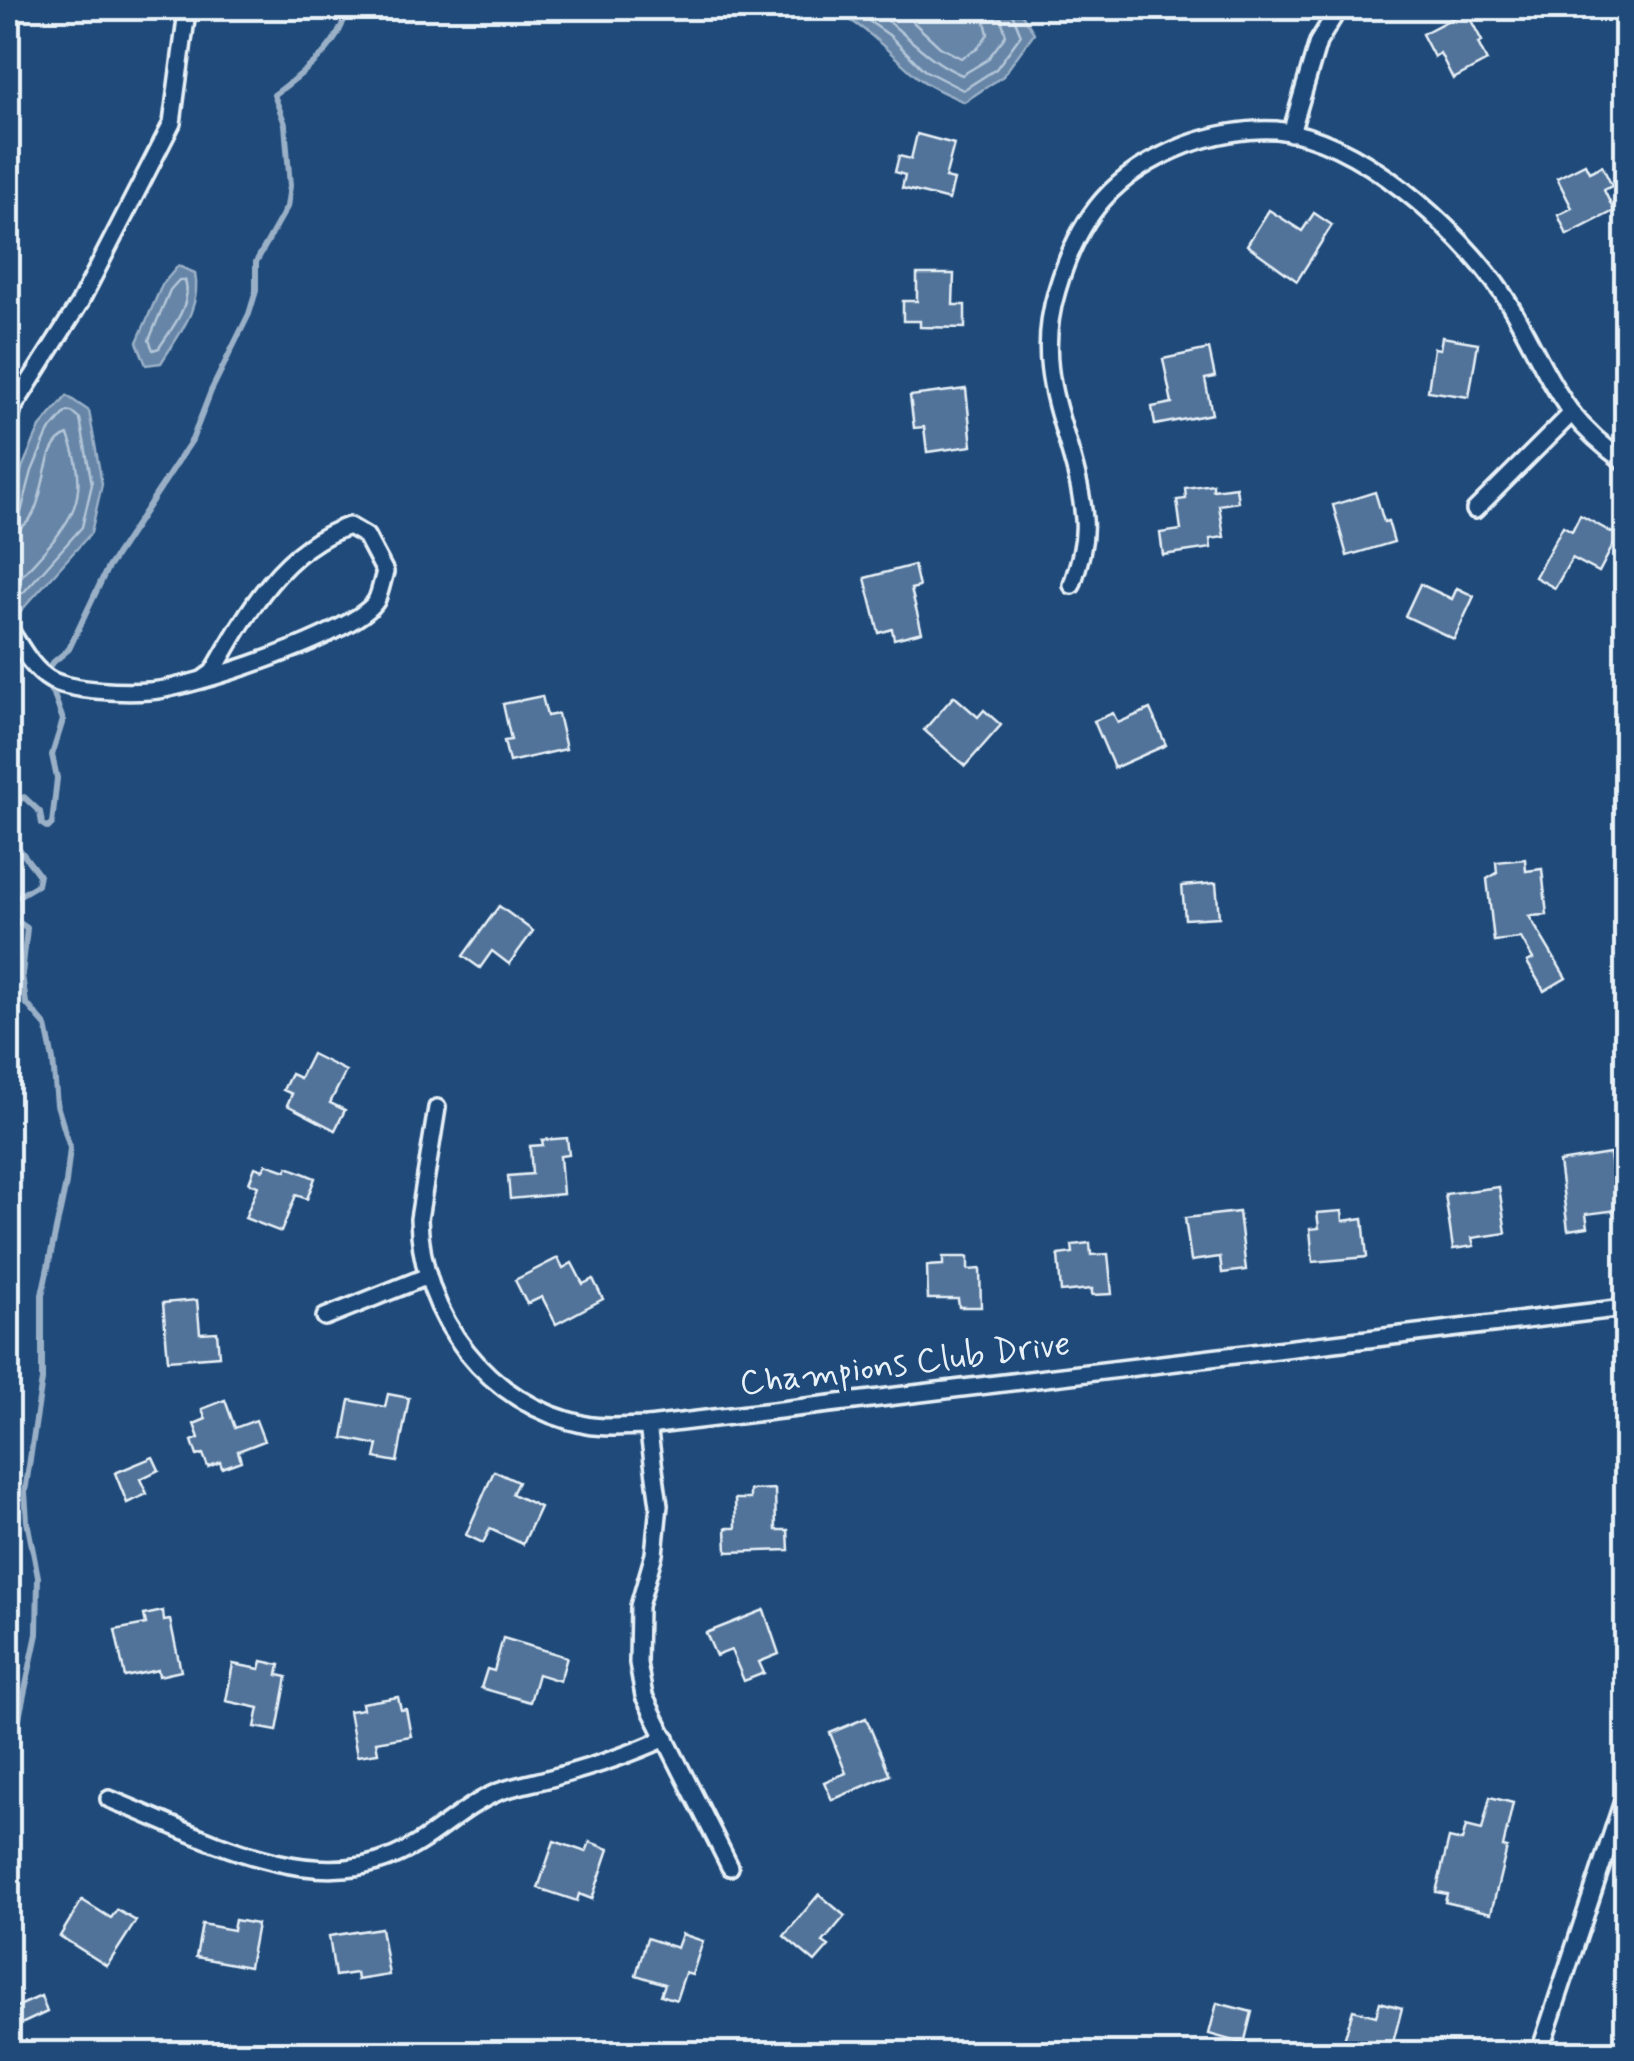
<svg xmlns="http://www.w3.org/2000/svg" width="1634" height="2061" font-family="Mynerve,sans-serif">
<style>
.water{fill:#6685a7;stroke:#9ab0c7;stroke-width:2.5}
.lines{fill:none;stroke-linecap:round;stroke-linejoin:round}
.shore{stroke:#b4c6d8;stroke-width:2.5}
.stream{stroke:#9ab0c7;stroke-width:6}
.building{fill:#517399;stroke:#e8f1f8;stroke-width:2.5}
.street-casing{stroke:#e8f1f8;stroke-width:22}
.street{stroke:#1f4a7a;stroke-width:15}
.labels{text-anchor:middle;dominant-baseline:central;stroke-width:10;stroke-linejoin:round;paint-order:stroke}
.street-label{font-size:35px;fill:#e8f1f8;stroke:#1f4a7a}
</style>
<rect width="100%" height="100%" fill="#1f4a7a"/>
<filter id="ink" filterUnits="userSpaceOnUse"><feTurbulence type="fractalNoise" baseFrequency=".01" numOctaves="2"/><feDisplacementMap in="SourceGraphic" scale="20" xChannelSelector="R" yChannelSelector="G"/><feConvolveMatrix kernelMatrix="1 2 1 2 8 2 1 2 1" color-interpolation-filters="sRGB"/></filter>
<g filter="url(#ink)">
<!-- water -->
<g class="water">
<path d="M826 8H1018L1034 33 1003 76 964 102C948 94 928 87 915 75 886 50 863 22 826 8Z"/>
<path d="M178 266 195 273C202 308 179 334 161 363L146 365 137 342 162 285Z"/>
<path d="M67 396 89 411 102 484 91 533 19 613 8 597V525L22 468 40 427Z"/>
</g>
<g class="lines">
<!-- shore -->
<g class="shore">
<path d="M850 8 889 35 924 70 963 90 996 69 1021 35 1010 8"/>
<path d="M871 8C903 30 926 60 962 75L987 60 1006 35 998 8"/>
<path d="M898 8 940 47 961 58 977 49 988 34 982 8"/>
<path d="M179 280H185C193 304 171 329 159 348L153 350 149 340 170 290Z"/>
<path d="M8 519 15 518 21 512 32 471 48 433 66 412H72L80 419 92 484 82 527 23 593 8 592"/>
<path d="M8 531C54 528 33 445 68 435 97 506 62 530 19 579L8 580"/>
</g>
<!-- stream -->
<g class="stream">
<path d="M8 808 24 797 40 812 42 824 48 828 52 824 57 778 52 755 63 720 54 695 45 683 50 665 69 649 107 569 192 440 211 391 249 314 256 291V262L287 207 290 186 285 124 274 95C304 72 340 48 347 8"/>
<path d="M8 834 39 875 37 885 15 898 14 919 27 928 22 975 26 1003 46 1026 53 1060 57 1105 70 1148 66 1183 42 1295V1380L25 1492 27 1521 38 1577 37 1634 8 1769"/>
</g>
</g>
<!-- building -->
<g class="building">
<path d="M1466 11 1482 41 1478 43 1487 61 1453 79 1440 53 1434 57 1422 34Z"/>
<path d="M917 134 954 144 945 178 954 180 949 200 902 188 905 175 895 172 899 156 911 159Z"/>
<path d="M1585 164 1589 172 1602 166 1612 186 1604 190 1614 211 1567 235 1558 215 1572 208 1557 178Z"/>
<path d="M1269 210 1302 231 1314 213 1332 225 1297 281 1247 245Z"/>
<path d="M917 274H954L953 305H965V328L920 327V321H903V301H917Z"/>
<path d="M1442 337 1478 343 1469 397 1428 391 1434 348 1440 349Z"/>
<path d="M1209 349 1215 377 1205 379 1212 414 1155 425 1152 407 1172 403 1163 359Z"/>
<path d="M966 389 972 446 927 452 924 427 914 428 910 396Z"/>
<path d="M1213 484V490L1236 487 1238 502 1219 505 1224 537 1210 539 1211 548 1163 555 1160 533 1181 530 1177 500 1186 499 1185 488Z"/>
<path d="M1375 492 1384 522 1388 521 1394 542 1347 556 1333 505Z"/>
<path d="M1580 515 1618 536 1599 572 1572 558 1555 588 1535 577 1563 526 1572 531Z"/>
<path d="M914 565 919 587 911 589 922 632 894 639 892 629 879 633 865 578Z"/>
<path d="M1420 584 1452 599 1457 588 1474 596 1454 639 1405 616Z"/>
<path d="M542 696 547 716 558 714 566 749 509 762 504 741 511 740 503 704Z"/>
<path d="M954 696 978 717 984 710 1001 725 965 766 924 730Z"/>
<path d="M1150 709 1166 745 1114 768 1094 721 1113 713 1118 723Z"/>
<path d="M1525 859 1526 871 1542 869 1547 915 1529 916 1566 978 1544 991 1527 962 1533 959 1521 938 1494 941 1487 879 1497 873 1496 862Z"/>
<path d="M1216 883 1219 917 1185 919 1182 886Z"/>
<path d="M499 906 533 931 509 964 492 951 480 968 463 956Z"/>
<path d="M312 1054 346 1071 330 1103 345 1110 335 1130 287 1105 292 1094 283 1090 291 1074 300 1078Z"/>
<path d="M567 1138 569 1155 560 1156 563 1194 510 1199 508 1176 532 1174 530 1146 543 1145 542 1140Z"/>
<path d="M1610 1154 1618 1210 1586 1214 1588 1227 1568 1230 1559 1162Z"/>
<path d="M266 1164 286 1171 288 1167 315 1178 307 1199 296 1195 281 1232 245 1218 258 1186 249 1183 255 1167 263 1170Z"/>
<path d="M1499 1187 1506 1233 1472 1238 1474 1246 1453 1249 1445 1194Z"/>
<path d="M1342 1211 1343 1221 1363 1218 1367 1257 1313 1262 1310 1229 1319 1228 1317 1213Z"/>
<path d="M1239 1212 1246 1270 1222 1273 1220 1257 1191 1261 1185 1218Z"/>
<path d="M1090 1243 1091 1255 1108 1254 1112 1294 1092 1295V1289L1061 1292 1058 1255 1073 1253 1072 1245Z"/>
<path d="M943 1257H968V1270L980 1269 981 1307H959L958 1299H928L927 1266 943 1265Z"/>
<path d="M558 1258 563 1268 572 1263 583 1284 593 1279 603 1299 556 1324 542 1297 527 1304 515 1280Z"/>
<path d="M197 1300 200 1333 217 1332 219 1356 168 1360 163 1303Z"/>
<path d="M388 1394 409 1398 397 1462 375 1458 378 1445 343 1438 350 1400 385 1407Z"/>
<path d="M225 1400 235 1428 256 1420 264 1441 238 1451 241 1461 222 1468 220 1462 208 1467 203 1454 197 1456 192 1441 199 1438 194 1424 206 1419 202 1409Z"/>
<path d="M153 1457 159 1470 140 1479 147 1494 127 1503 115 1473Z"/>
<path d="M494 1471 518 1482 512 1494 540 1507 523 1544 490 1529 483 1543 466 1535Z"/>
<path d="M775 1489 776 1530H788L789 1550 727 1552 726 1528H736L735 1499H750V1490Z"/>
<path d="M764 1610 779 1654 759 1662 764 1673 744 1681 731 1650 716 1656 706 1633Z"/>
<path d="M163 1611 164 1621 170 1620 181 1671 159 1676 158 1670 125 1677 115 1630 146 1624 144 1615Z"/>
<path d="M503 1638 567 1657 560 1681 538 1674 530 1702 481 1688 487 1669 494 1671Z"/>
<path d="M262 1661 280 1665 278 1675 287 1677 277 1731 255 1727 259 1708 226 1701 233 1664 260 1669Z"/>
<path d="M398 1697 401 1710 406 1709 411 1736 376 1742 378 1753 357 1756 349 1711 363 1709 362 1703Z"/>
<path d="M866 1718 890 1775 832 1800 824 1782 846 1773 830 1733Z"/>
<path d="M1490 1797 1513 1803 1503 1847 1507 1848 1491 1913 1445 1902 1447 1894 1436 1892 1449 1838 1462 1841 1466 1826 1482 1830Z"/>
<path d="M554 1841 586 1852 590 1842 609 1849 592 1899 579 1894 577 1901 538 1888Z"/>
<path d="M819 1894 845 1916 823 1942 829 1946 815 1962 784 1936Z"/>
<path d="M82 1900 111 1918 117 1910 136 1921 107 1966 60 1936Z"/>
<path d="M235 1920 257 1924 249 1967 196 1957 202 1924 233 1930Z"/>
<path d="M381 1928 389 1975 357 1980 356 1973 335 1976 329 1936Z"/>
<path d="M682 1934 703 1941 692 1975 685 1973 676 2000 661 1995 665 1984 636 1975 647 1938 677 1948Z"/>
<path d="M41 1996 47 2012 19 2025 12 2009Z"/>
<path d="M1380 2002 1402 2008 1390 2054H1340L1353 2010 1376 2016Z"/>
<path d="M1217 2003 1252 2012 1244 2044 1209 2034Z"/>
</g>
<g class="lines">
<!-- street casing -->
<g class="street-casing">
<g id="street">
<path d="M1291 133 1318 42 1339 8"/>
<path d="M8 428 13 408 79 304 172 123 186 19 184 8"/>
<path d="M1475 510 1572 413"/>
<path d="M1072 585C1079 563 1086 542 1084 519 1077 435 1029 382 1057 290 1079 215 1114 173 1186 145 1213 135 1247 128 1276 130 1359 138 1458 228 1503 294 1528 332 1544 376 1571 412 1585 430 1608 450 1626 463"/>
<path d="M8 627C20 645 31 669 51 680 73 691 124 693 149 691 190 689 355 634 376 601 380 594 382 581 385 572L366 536 349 526C282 548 246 614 213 672L202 680"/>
<path d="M437 1108 419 1219C422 1317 487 1405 586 1425 605 1429 628 1426 648 1426L1616 1309 1626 1304"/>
<path d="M325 1317 428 1276"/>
<path d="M648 1426 659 1505 654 1554 639 1606 638 1663 644 1696 730 1867"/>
<path d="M109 1799C194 1832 303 1896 394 1856 432 1840 460 1808 498 1792 517 1785 538 1782 558 1776 595 1766 631 1754 666 1738"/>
<path d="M1539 2054 1626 1792"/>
</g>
</g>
<!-- street -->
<use href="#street" class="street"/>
</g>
</g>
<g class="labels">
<!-- street labels -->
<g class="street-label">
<text transform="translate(905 1364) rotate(-7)">Champions Club Drive</text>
</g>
</g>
<!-- margin -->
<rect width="1634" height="2061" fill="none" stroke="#1f4a7a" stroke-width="40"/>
<rect x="20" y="20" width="1594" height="2021" fill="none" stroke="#e8f1f8" stroke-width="4" filter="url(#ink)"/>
</svg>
